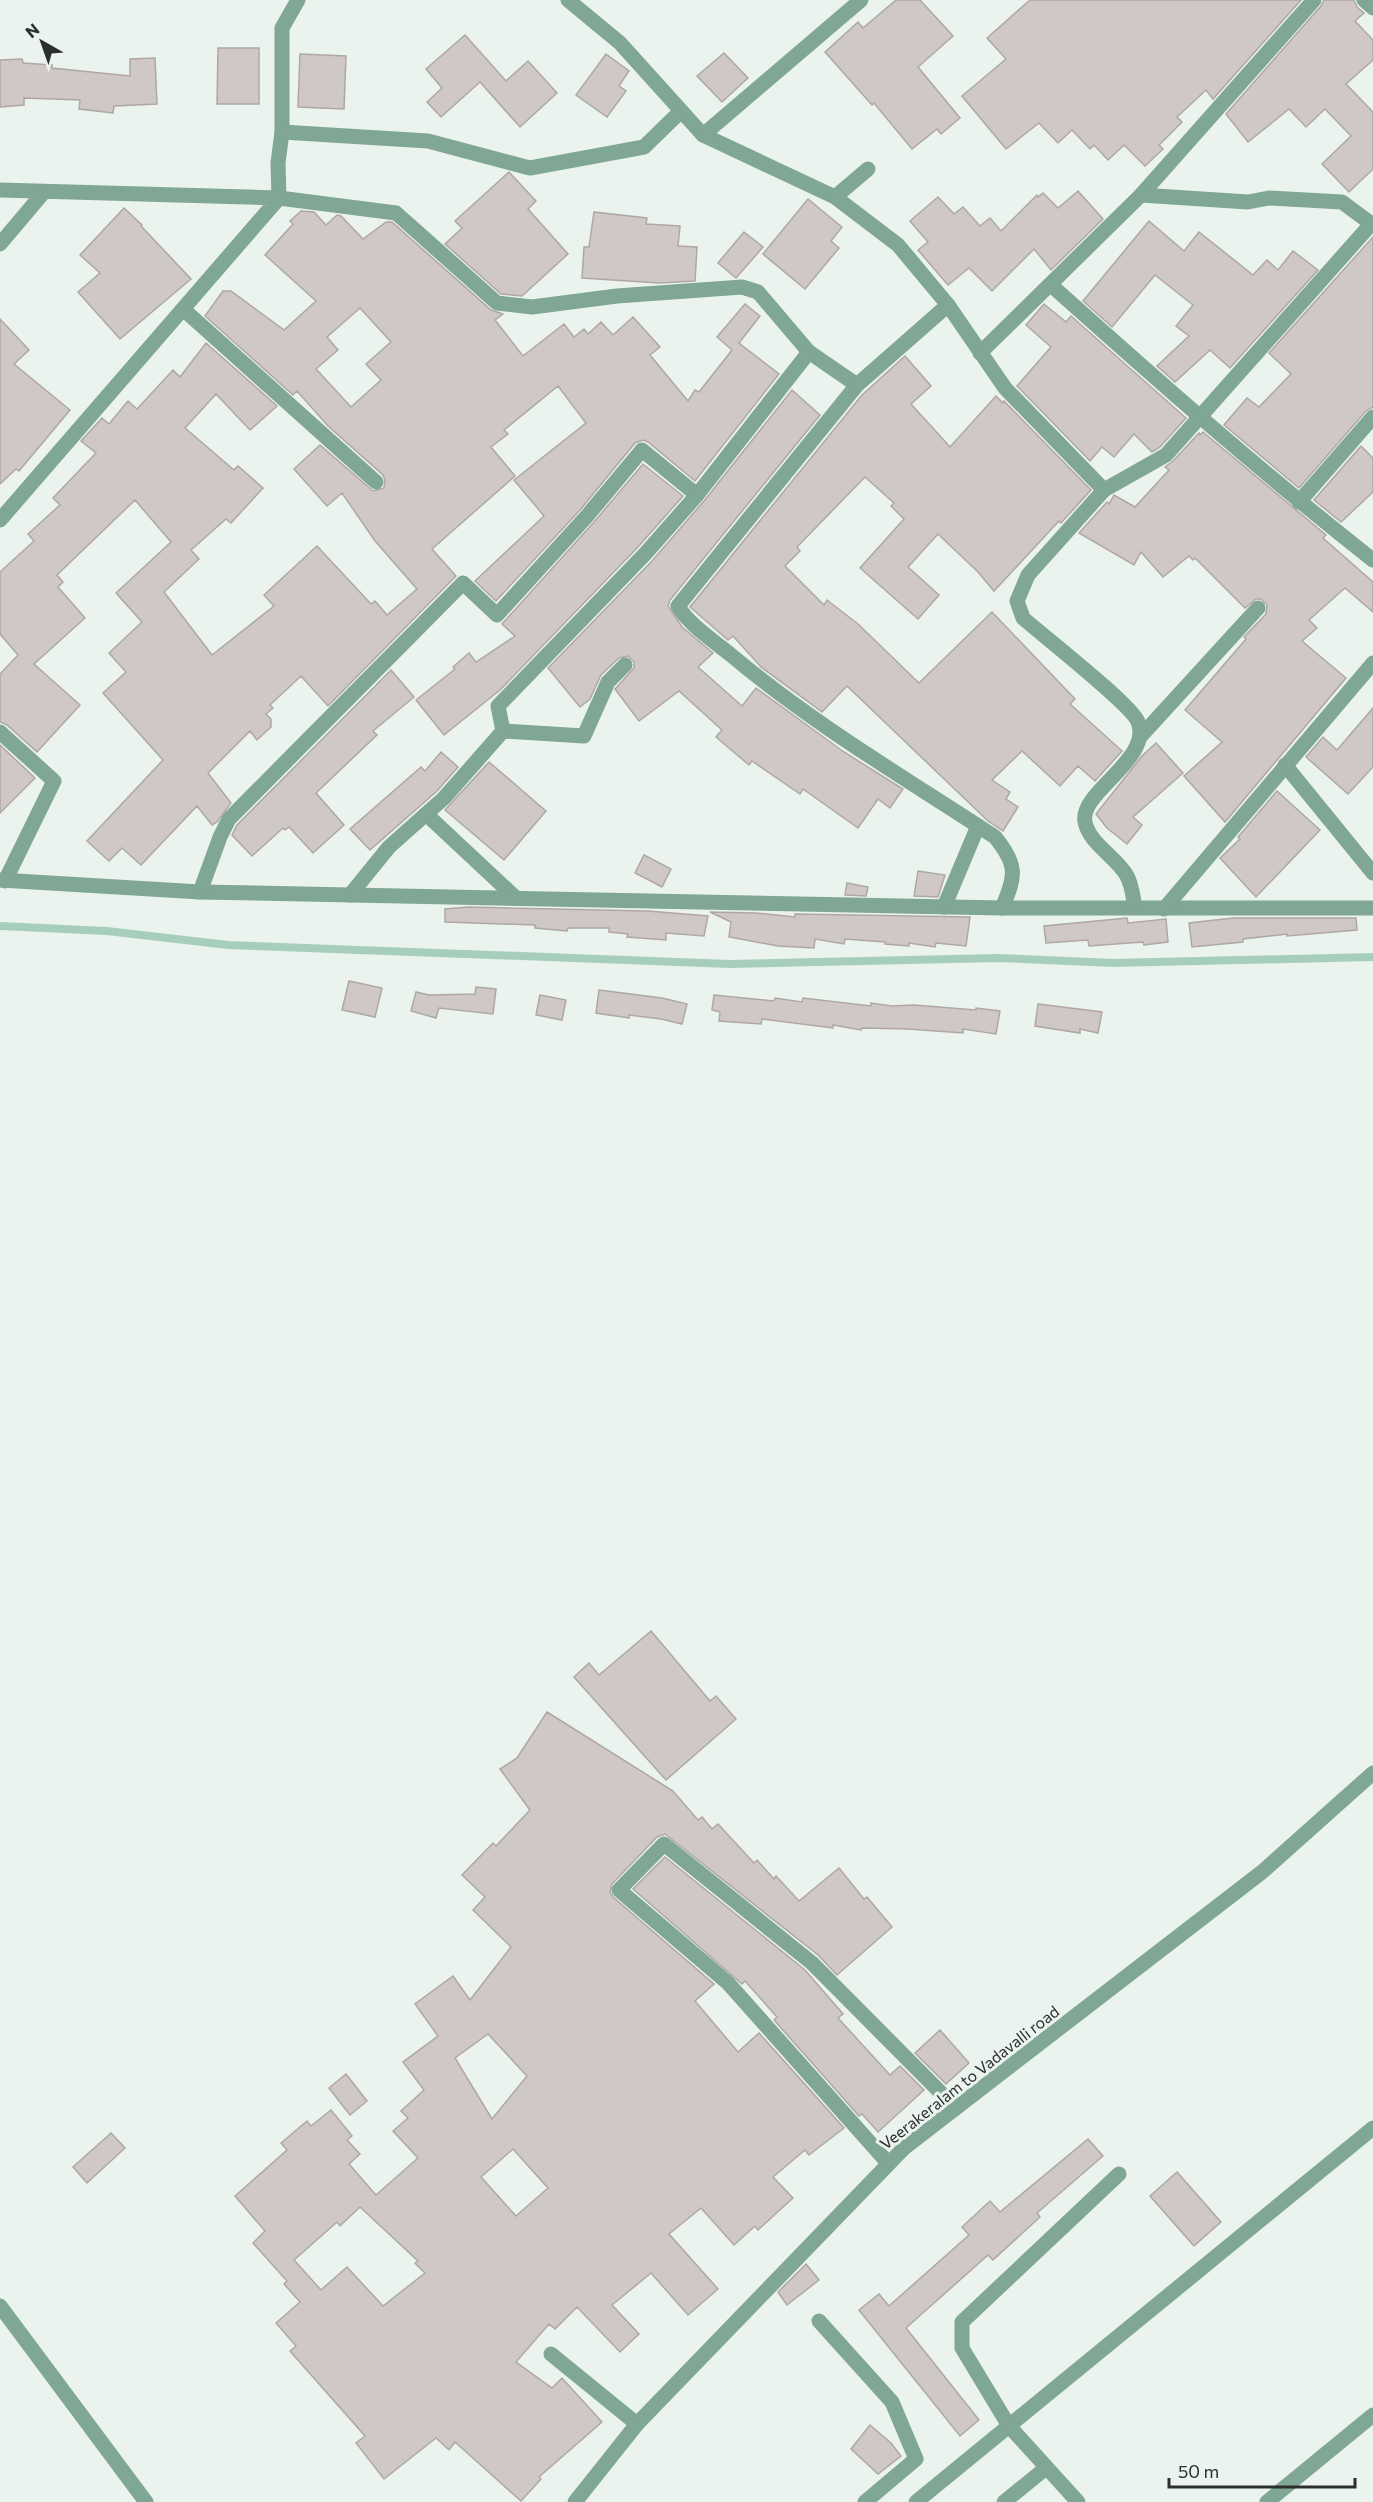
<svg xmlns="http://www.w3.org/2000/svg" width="1373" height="2502" font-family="Commissioner,sans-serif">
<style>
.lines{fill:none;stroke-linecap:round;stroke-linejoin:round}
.stream{stroke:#a7cebd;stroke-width:8}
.building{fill:#d0c7c7;stroke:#afa7a6;stroke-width:1.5;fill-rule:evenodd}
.minor{stroke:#80a695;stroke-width:15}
.tertiary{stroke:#80a695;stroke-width:15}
.labels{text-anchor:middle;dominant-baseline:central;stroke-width:6;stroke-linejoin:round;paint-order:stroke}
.street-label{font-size:16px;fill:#2b2e2c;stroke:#ebf3ef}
</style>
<rect width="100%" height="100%" fill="#ebf3ef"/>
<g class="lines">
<!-- stream -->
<path class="stream" d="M0 926 107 931 228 945 730 964 998 958 1113 963 1373 957"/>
</g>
<!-- building -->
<g class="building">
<path d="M896 0H920L953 36 918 67 960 118 941 134 937 129 912 149 874 103 872 105 825 52 858 22 863 28Z"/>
<path d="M1030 0H1301L1213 99 1206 90 1177 117 1182 122 1159 145 1163 149 1145 166 1124 145 1108 160 1094 145 1090 149 1072 130 1058 143 1039 123 1006 149 962 96 1006 59 987 38Z"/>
<path d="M1324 0H1354L1357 7 1364 13 1355 21 1373 40V60L1346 84 1373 112V169L1349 192 1322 164 1351 136 1325 109 1306 127 1289 109 1248 142 1226 114 1321 6Z"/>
<path d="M465 35 506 81 528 61 557 93 520 127 480 82 441 117 427 102 442 88 426 69Z"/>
<path d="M218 48H259V104H217Z"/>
<path d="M724 53 748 78 722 102 697 76Z"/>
<path d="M300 54 346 56 344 109 298 107Z"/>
<path d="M606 54 629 71 619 86 626 91 607 117 576 95Z"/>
<path d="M155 58 157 104 114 106 113 113 79 109 80 100 24 98V105L0 107V60L22 59 23 63 52 65V68L130 76V59Z"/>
<path d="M509 172 536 201 528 209 568 254 522 296 501 294 445 244 462 228 455 221Z"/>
<path d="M1078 191 1103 219 1051 270 1034 249 992 291 969 268 948 285 918 250 928 242 910 221 938 197 954 214 963 207 980 226 990 218 1001 231 1037 195 1038 197 1043 193 1058 208Z"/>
<path d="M808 199 842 227 831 241 839 248 805 289 763 254Z"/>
<path d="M124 208 142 225 141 226 191 279 120 339 78 292 100 273 80 255Z"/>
<path d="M301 211 314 212 326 225 337 215 341 216 363 239 386 222H392L491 310 503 314 495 320 523 356 564 324 574 337 584 329 588 334 601 322 613 335 633 317 660 347 650 355 688 401 695 390 699 392 732 350 717 337 745 304 760 316 739 343 779 374 695 481 648 442 643 440 635 443 580 510 496 601 475 581 544 516 514 480 586 423 558 386 504 430 508 434 491 447 515 476 432 549 456 576 328 706 301 676 270 705 273 708 266 714 271 719V727L257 740 250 731 208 773 231 803 217 822 212 825 197 806 141 865 122 848 109 861 87 841 163 760 103 693 126 672 109 653 142 622 116 593 171 542 135 500 57 575 63 582 58 587 85 618 34 664 80 705 37 752 7 725 0 722V674L18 655 0 634V572L34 541 28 534 60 505 53 498 96 453 81 441 102 418 109 424 128 401 137 409 173 370 180 377 206 343 277 406 250 430 216 394 185 428 234 470 238 466 263 488 231 523 226 519 191 550 199 559 164 592 212 655 274 606 264 595 317 546 371 604 375 601 387 615 417 589 375 541 342 493 327 506 294 469 320 445 373 491 384 488 385 480 383 475 328 426 297 391 293 395 205 316 223 291H231L284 330 316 301 265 255 293 224 290 221ZM360 308 391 342 366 364 381 380 351 407 316 369 338 350 327 337Z"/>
<path d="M594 212 647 218 646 224 680 226 678 246 697 247 695 281 659 283 582 278 584 247H589Z"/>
<path d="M1149 221 1184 251 1199 232 1253 275 1267 260 1278 270 1293 251 1318 270 1230 368 1210 350 1175 382 1157 366 1189 336 1176 326 1193 305 1155 275 1112 327 1083 301Z"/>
<path d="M744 232 763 247 736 278 718 263Z"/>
<path d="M1373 237V407L1366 411 1299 488 1224 425 1247 398 1259 407 1291 374 1269 353Z"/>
<path d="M1044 304 1066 322 1071 316 1186 418 1160 447 1152 452 1134 434 1114 457 1102 447 1090 461 1017 386 1051 347 1026 325Z"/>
<path d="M0 319 29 350 14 364 70 410 19 471 16 469 0 484Z"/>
<path d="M905 356 931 386 911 404 950 447 996 396 1003 403 1004 401 1091 490 1061 523 1059 521 994 591 978 572 938 534 908 567 939 595 918 619 860 568 904 519 891 506 894 503 865 477 797 547 800 551 785 566 824 605 827 600 858 624 919 683 992 612 1075 699 1070 704 1122 751 1095 781 1078 766 1060 786 1022 751 992 780 1010 792 1006 799 1018 807 1003 831 988 821 847 686 822 712 761 667 733 636 728 640 690 607 862 395Z"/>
<path d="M792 390 820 415 670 600 668 606 682 627 713 653 698 667 742 706 756 688 844 752 903 789 890 808 878 799 858 828 803 789 800 794 752 761 749 765 716 737 722 730 679 691 639 721 615 689 634 668V662L628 656 619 658 601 675 590 699 580 707 548 668 652 561 704 501Z"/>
<path d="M1203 432 1326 535 1323 538 1373 582V612L1345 588 1309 620 1317 628 1302 641 1346 678 1225 822 1184 776 1222 742 1185 710 1246 639 1244 637 1266 614 1267 605 1261 599H1256L1245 608 1195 558 1193 560 1189 556 1163 577 1141 552 1134 565 1079 533 1107 502 1109 504 1114 495 1135 507 1169 470 1165 467 1173 461 1199 433 1200 435Z"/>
<path d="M1361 446 1373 458V492L1341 522 1314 500Z"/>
<path d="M643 464 683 496 638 547 500 690 444 735 416 700 455 669 453 667 469 653 476 662 515 636 502 624 594 522Z"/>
<path d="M391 670 414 697 373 731 377 735 316 793 344 825 313 853 289 827 285 830 283 828 252 856 232 835 237 825Z"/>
<path d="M1373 708V767L1348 794 1306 757 1323 737 1337 750Z"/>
<path d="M1156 743 1183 773 1133 817 1142 825 1127 844 1107 828 1096 814 1142 756Z"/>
<path d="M0 745 35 778 0 813Z"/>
<path d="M441 752 458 767 437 791 370 850 350 829 421 767 425 771Z"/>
<path d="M489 762 546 811 504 860 445 810Z"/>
<path d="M1277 791 1320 830 1256 897 1220 858 1240 839 1238 837Z"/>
<path d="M644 855 671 869 662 887 635 873Z"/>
<path d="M918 871 945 875 938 897 914 896Z"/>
<path d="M847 883 868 887 866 896 845 895Z"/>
<path d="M468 907 648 911 708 916 704 936 666 933V940L627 937 628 934 609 932V928H568L567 931 535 928V925L445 922V909Z"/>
<path d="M710 912 756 913 795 917V914L970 917 966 946 936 943 935 947 909 943V946L885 944V942L845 939 844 944 815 939 814 948 778 946 729 937 731 922Z"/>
<path d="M1127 918 1128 923 1166 919 1168 942 1144 945 1143 942 1089 946 1088 940 1046 943 1044 926Z"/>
<path d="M1233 918H1356L1357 930 1287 936V934L1243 939V942L1192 947 1189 923Z"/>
<path d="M349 981 382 988 375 1017 342 1010Z"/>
<path d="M476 987 496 989 493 1014 439 1008 436 1018 411 1011 416 992 429 995 475 994Z"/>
<path d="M599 990 662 998 687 1004 682 1024 661 1019 629 1015V1018L596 1013Z"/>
<path d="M540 995 566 1000 562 1020 536 1015Z"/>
<path d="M714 995 774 1001 775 998 802 1002 803 998 871 1006V1003L892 1006 914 1005 976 1010V1008L1000 1011 996 1034 963 1029V1033L908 1029 862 1028 861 1030 833 1025V1028L762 1019 761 1024 719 1021 720 1012 712 1010Z"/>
<path d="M1038 1004 1102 1012 1098 1033 1080 1029V1033L1035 1026Z"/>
<path d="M651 1631 710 1701 716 1696 736 1719 666 1780 574 1677 589 1663 599 1675Z"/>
<path d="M547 1712 673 1791 698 1820 702 1817 712 1829 718 1824 754 1863 757 1860 774 1879 776 1876 799 1901 839 1868 864 1899 867 1897 892 1927 837 1975 818 1955 665 1834 657 1837 612 1884 610 1892 613 1897 714 1984 695 2001 738 2052 759 2033 844 2128 809 2155 805 2150 773 2177 793 2198 758 2230 755 2226 734 2245 701 2208 669 2234 718 2289 688 2315 651 2273 612 2305 639 2334 620 2352 577 2307 555 2329 549 2324 516 2362 552 2388 562 2378 602 2422 539 2477 541 2479 521 2501 455 2442 449 2450 436 2438 384 2479 356 2443 365 2436 290 2351 296 2346 276 2323 300 2302 284 2284 287 2281 253 2243 265 2231 235 2196 287 2150 281 2143 307 2121 311 2126 331 2110 352 2136 347 2140 360 2154 349 2164 376 2195 418 2158 393 2131 408 2118 401 2111 424 2090 403 2062 438 2036 415 2004 453 1976 470 2000 511 1947 473 1910 485 1897 462 1875 493 1843 496 1846 530 1810 500 1769 517 1758ZM488 2034 527 2076 492 2119 455 2058ZM513 2149 548 2188 516 2216 481 2177ZM360 2207 418 2261 415 2263 425 2273 383 2306 347 2267 321 2290 294 2260 337 2222 340 2226Z"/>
<path d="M665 1857 805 1970 843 2014 838 2018 890 2075 900 2066 924 2090 878 2132 862 2114 859 2116 774 2020 777 2017 745 1981 742 1984 633 1889Z"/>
<path d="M940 2030 969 2063 946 2084 915 2053Z"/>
<path d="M346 2074 367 2101 350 2115 329 2088Z"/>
<path d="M111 2133 125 2148 87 2183 73 2167Z"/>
<path d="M1088 2139 1103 2156 1037 2213 1040 2217 993 2260 988 2255 906 2328 979 2420 960 2436 859 2310 879 2294 889 2306 969 2235 962 2227 990 2201 1000 2212Z"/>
<path d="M1177 2172 1221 2222 1194 2246 1150 2196Z"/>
<path d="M806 2264 819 2280 787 2305 778 2292Z"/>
<path d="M870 2425 891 2443 901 2456 878 2474 851 2449Z"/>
</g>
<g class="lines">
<!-- minor -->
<g class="minor">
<path d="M298 0 282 28V132L278 163 279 198 396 213 497 303 532 307 617 296 742 287 758 292 809 352 857 385"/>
<path d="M568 0 620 43 703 135 835 197 898 245 948 305 1005 388 1104 490"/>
<path d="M1364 0 1373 8"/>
<path d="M282 132 428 141 530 168 644 147 680 112"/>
<path d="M703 135 861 0"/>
<path d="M0 190 279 198 0 520"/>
<path d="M1141 195 1314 0"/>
<path d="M835 197 868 169"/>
<path d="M0 244 44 192"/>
<path d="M1051 285C1156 379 1262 473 1373 560"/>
<path d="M948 305 857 385 678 606C689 625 714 641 731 655 813 724 905 778 995 837 1018 865 1016 876 1002 908"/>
<path d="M183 309 376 482"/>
<path d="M980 353 1141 195 1248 202 1269 198 1342 202 1373 225"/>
<path d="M1299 502 1373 417"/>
<path d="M503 731 584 736 608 682 625 665"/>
<path d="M0 732 54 781 5 881"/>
<path d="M1140 737 1258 608"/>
<path d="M1285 765 1373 873"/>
<path d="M426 814 516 898"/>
<path d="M0 880 200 892 1002 908H1373"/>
<path d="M200 892 220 837 229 819 463 583 497 615 587 516 642 450 697 495"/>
<path d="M350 895 389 847 444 798 503 731 498 706 645 554 697 495 809 352"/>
<path d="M944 907 978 826"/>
<path d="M1135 907C1133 898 1132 885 1127 876 1117 857 1090 845 1085 822 1079 792 1153 759 1138 722 1132 705 1042 635 1023 618L1017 601 1028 575 1104 490 1166 455 1372 223"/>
<path d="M1164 909 1373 663"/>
<path d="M888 2163 728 1983 619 1890 664 1844 812 1963 956 2108"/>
<path d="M0 2306 146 2502"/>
<path d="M819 2321 892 2402 916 2459 865 2502"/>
<path d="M551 2354 637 2424"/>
<path d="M916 2502 1373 2128"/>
<path d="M1004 2502 1046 2468"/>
<path d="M1078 2502 1009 2426 962 2348V2322L1119 2174"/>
<path d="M1267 2502 1373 2415"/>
</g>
<!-- tertiary -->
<path class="tertiary" d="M575 2502 637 2424 904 2148 1262 1872 1373 1773"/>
</g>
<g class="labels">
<!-- street labels -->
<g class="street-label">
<text transform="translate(969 2077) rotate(-38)">Veerakeralam to Vadavalli road</text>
</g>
</g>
<!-- north arrow -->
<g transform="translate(42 42) rotate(320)" stroke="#ebf3ef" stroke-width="4.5" paint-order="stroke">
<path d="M0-4.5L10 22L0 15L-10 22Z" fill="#2b2e2c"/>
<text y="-9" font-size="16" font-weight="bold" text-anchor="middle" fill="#2b2e2c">N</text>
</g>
<!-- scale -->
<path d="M1169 2478v9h186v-9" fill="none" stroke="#2b2e2c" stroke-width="3"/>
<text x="1178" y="2478" font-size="18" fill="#2b2e2c" stroke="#ebf3ef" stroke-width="4.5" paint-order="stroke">50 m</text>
</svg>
